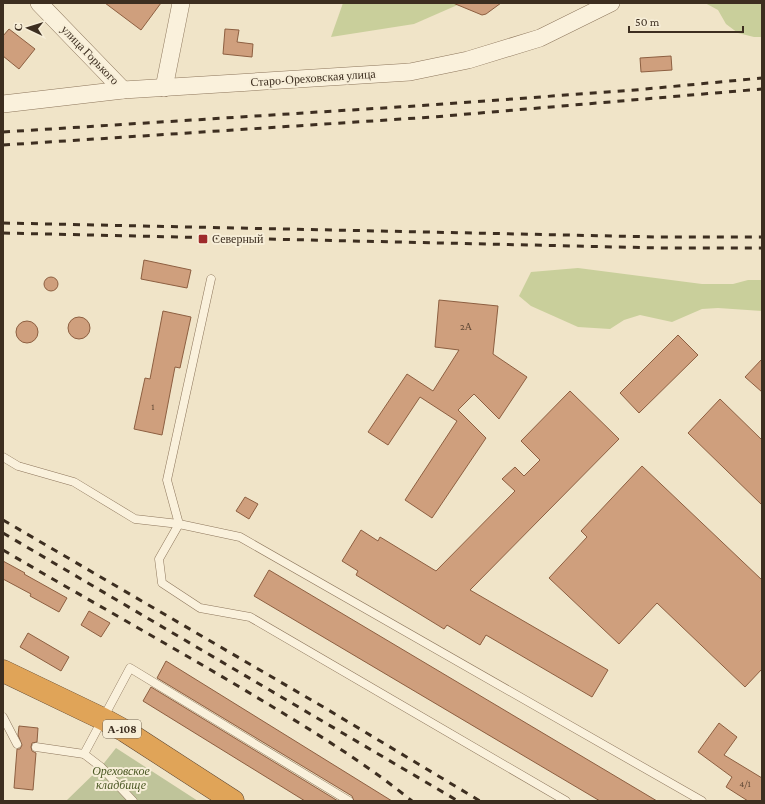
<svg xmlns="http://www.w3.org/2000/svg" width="765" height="804" font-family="'Crimson Pro',serif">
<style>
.green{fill:#c9cf9b}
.cemetery{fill:#bfc49a}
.building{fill:#cf9f7d;stroke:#8d5f41}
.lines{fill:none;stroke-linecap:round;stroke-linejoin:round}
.lane-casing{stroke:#8d765c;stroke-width:9}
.street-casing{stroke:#8d765c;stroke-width:18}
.highway-casing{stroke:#5b4430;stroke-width:23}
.lane{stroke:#faf1dc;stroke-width:8}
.street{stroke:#faf1dc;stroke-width:17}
.highway{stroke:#e0a458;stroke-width:22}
.rail{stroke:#3d2e20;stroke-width:3;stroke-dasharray:7 7;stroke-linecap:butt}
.poi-dot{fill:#9e2a2b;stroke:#f7eed8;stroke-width:1.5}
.labels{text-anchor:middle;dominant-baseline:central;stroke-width:4;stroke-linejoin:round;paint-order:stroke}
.number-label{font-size:10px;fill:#624a37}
.shield{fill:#f7eed8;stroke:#756857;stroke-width:1}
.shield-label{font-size:11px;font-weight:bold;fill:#3d2e20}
.street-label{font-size:12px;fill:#3d2e20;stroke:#f7eed8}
.poi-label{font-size:12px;fill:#3d2e20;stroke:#f7eed8;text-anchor:start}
.park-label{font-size:12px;font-style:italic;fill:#4d5a26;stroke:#f7eed8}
</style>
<rect width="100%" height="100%" fill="#f0e4c8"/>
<!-- green -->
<g class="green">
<path d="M343 3H462L414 24 331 37Z"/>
<path d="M705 3H762V37H754L738 33 726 24 718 10Z"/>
<path d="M578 268 702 284H733L748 280H762V311L718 308 702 309 672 322 640 315 624 320 610 329 578 327 531 306 519 296 531 272Z"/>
</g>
<!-- cemetery -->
<path class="cemetery" d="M116 748 198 801H66L101 767Z"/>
<!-- building -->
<g class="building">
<path d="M105 3H161L141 30Z"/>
<path d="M453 3H501L486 14 482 15Z"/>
<path d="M9 29 35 49 19 69 3 56V36Z"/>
<path d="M225 29 239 30 237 42 253 44 252 57 223 54Z"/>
<path d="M671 56 672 70 641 72 640 58Z"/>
<path d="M144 260 191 270 187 288 141 279Z"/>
<circle cx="51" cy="284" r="7"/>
<path d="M439 300 498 306 493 354 527 377 499 419 474 394 458 410 486 438 432 518 405 500 457 421 420 397 388 445 368 432 407 374 433 391 459 350 435 347Z"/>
<path d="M163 311 191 317 180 368 175 367 162 435 134 429 145 378 150 379Z"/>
<circle cx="79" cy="328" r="11"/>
<circle cx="27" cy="332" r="11"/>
<path d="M678 335 698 355 639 413 620 393Z"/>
<path d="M762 359V392L745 377Z"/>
<path d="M570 391 619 439 470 590 608 670 592 697 486 635 480 645 447 625 444 629 356 575 358 571 342 561 361 530 378 541 380 537 436 571 515 491 502 479 515 467 524 476 540 460 521 441Z"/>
<path d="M720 399 762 440V505L688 433Z"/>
<path d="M642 466 762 580V669L745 687 657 603 619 644 549 578 587 537 581 531Z"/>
<path d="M245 497 258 504 249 519 236 511Z"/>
<path d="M3 561 25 573 24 574 67 598 59 612 30 596 31 594 3 579Z"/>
<path d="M269 570 657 801H600L254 596Z"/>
<path d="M89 611 110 623 101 637 81 625Z"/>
<path d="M28 633 69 657 61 671 20 647Z"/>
<path d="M166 661 392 801H354L352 796 157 678Z"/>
<path d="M151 687 338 801H305L143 701Z"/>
<path d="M719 723 737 737 724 755 762 778V801H748L726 787 732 777 698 752Z"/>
<path d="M19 726 38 728 37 742 32 743 31 747 32 751 36 753 33 790 14 788 17 749H20L22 745 18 735Z"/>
</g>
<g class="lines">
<!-- lane casing -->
<g class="lane-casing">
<g id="lane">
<path d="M211 279 167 480 179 524 159 559 162 583 200 608 250 617 566 801"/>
<path d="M3 457 18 466 74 482 135 519 179 524 240 537 702 801"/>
<path d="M3 717 17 744"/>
<path d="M36 747 84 754 130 668 349 801"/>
<path d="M84 754 101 767 133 801"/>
</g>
</g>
<!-- street casing -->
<g class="street-casing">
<g id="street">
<path d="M39 3 123 90"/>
<path d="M164 88 181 3"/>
<path d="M3 104 123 90 410 72 468 60 540 38 611 3"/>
</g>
</g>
<!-- highway casing -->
<g class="highway-casing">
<path id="highway" d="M3 671 103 719 125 731 233 801"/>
</g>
<!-- lane -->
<use href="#lane" class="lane"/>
<!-- street -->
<use href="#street" class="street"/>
<!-- highway -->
<use href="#highway" class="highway"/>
<!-- rail -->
<g class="rail">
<path d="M3 132 430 105 635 90 762 78"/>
<path d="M3 145 433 117 762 89"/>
<path d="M3 223 659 237H762"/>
<path d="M3 233 661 248H762"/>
<path d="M3 520 325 708 480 801"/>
<path d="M3 533 458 801"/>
<path d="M3 550C83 597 164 642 243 689 301 724 359 758 412 801"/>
</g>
</g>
<!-- markers -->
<rect class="poi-dot" x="198" y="234" width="10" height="10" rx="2"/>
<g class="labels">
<!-- number labels -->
<g class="number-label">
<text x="466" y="326">2А</text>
<text x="153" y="406">1</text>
<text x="745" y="783">4/1</text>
</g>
<!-- shield labels -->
<rect class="shield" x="103" y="720" width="38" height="18" rx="3"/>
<g class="shield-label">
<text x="122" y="729">А-108</text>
</g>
<!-- street labels -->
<g class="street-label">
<text transform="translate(90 55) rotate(46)">улица Горького</text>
<text transform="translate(313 78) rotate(-4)">Старо-Ореховская улица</text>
</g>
<!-- poi labels -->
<g class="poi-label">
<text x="212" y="239">Северный</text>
</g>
<!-- park labels -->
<g class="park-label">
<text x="121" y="771">Ореховское<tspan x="121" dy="14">кладбище</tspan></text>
</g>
</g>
<!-- border -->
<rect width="765" height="804" fill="none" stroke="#3d2e20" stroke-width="8"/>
<!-- north arrow -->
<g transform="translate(28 28) rotate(274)" stroke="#f7eed8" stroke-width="3" paint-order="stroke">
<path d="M0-3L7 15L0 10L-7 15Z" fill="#3d2e20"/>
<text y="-6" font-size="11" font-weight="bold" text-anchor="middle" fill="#3d2e20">С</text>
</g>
<!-- scale -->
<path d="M629 26v6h114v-6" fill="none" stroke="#3d2e20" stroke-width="2"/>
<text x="635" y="26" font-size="12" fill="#3d2e20" stroke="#f7eed8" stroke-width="3" paint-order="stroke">50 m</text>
</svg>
